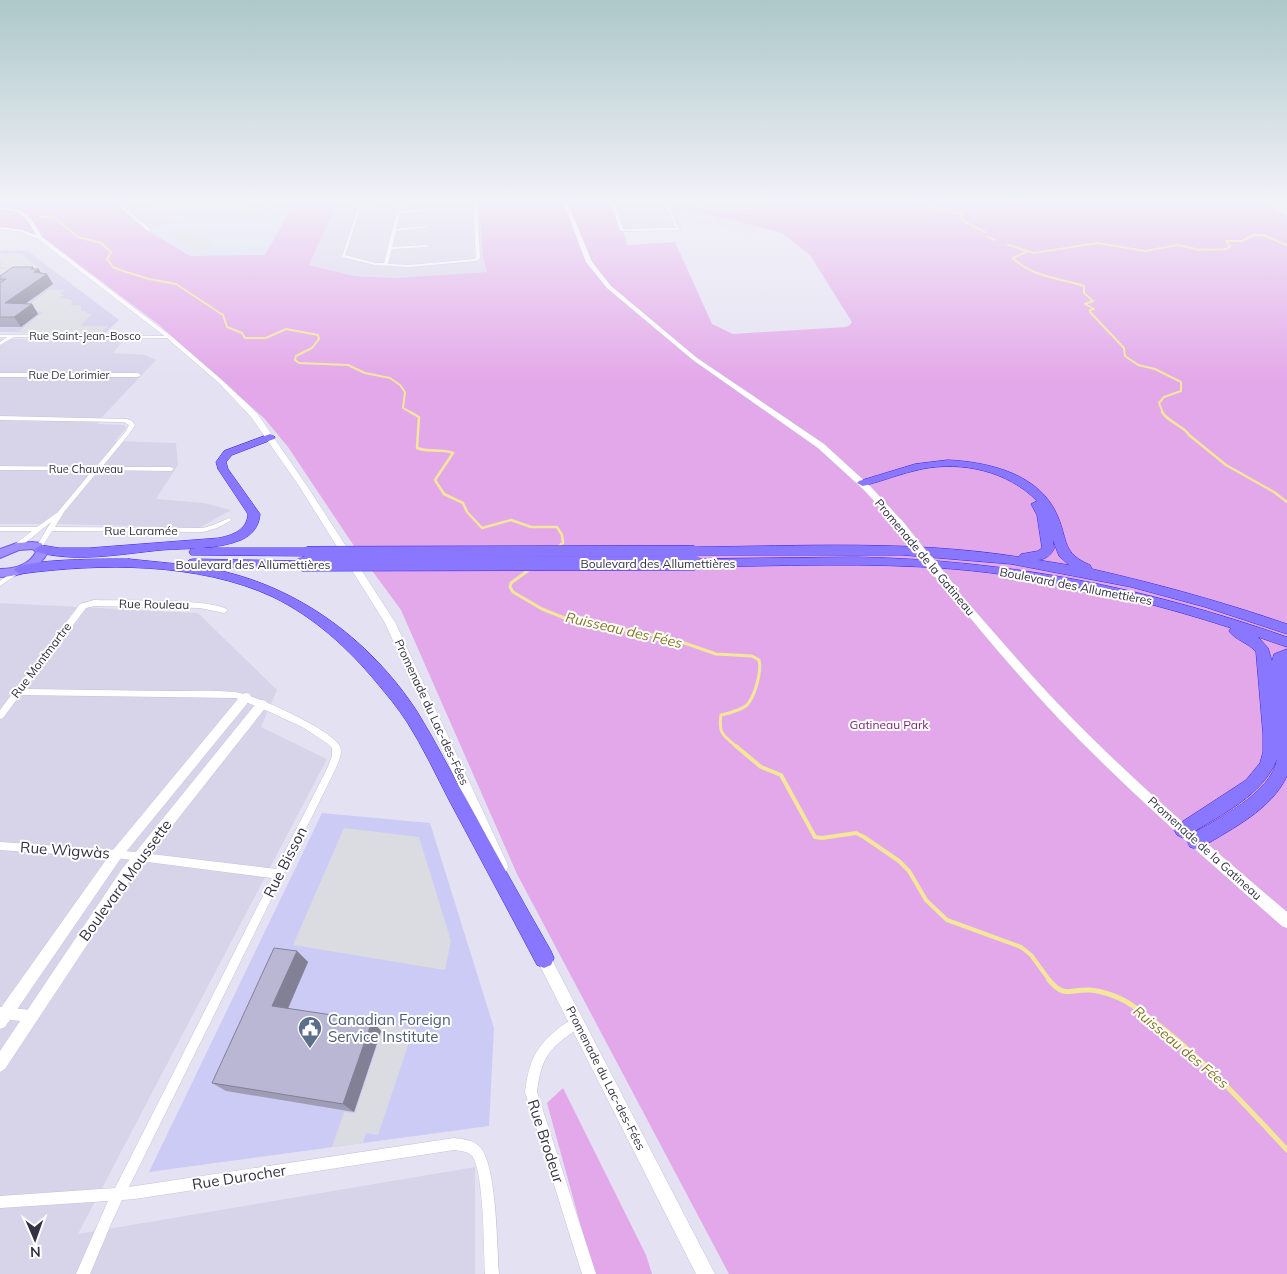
<svg xmlns="http://www.w3.org/2000/svg" width="1287" height="1274" font-family="Mulish,sans-serif">
<style>
.residential{fill:#d7d4ea}
.commercial{fill:#cccbf6}
.education{fill:#d0cbec}
.medical{fill:#d4e1f4}
.green{fill:#e3a8e9}
.parking{fill:#dbdbe2}
.lines{fill:none;stroke-linecap:round;stroke-linejoin:round}
.stream-far4{stroke:#f3e79a;stroke-width:2}
.stream-far3{stroke:#f3e79a;stroke-width:2.5}
.stream-far2{stroke:#f3e79a;stroke-width:3}
.stream-far1{stroke:#f3e79a;stroke-width:4}
.stream{stroke:#f3e79a;stroke-width:5}
.minor-casing{stroke:#c4c1dc;stroke-width:1}
.tertiary-casing{stroke:#c4c1dc;stroke-width:1}
.primary-casing{stroke:#6f59e9;stroke-width:2}
.trunk-casing{stroke:#3929e5;stroke-width:1}
.minor{fill:#fff;fill-rule:evenodd}
.tertiary{fill:#fff;fill-rule:evenodd}
.primary{fill:#a18eff;fill-rule:evenodd}
.trunk{fill:#8a77ff;fill-rule:evenodd}
.tertiary-bridge-far1-casing{stroke:#c4c1dc;stroke-width:9;stroke-linecap:butt}
.tertiary-bridge-casing{stroke:#c4c1dc;stroke-width:11;stroke-linecap:butt}
.trunk-bridge-far1-casing{stroke:#3929e5;stroke-width:12;stroke-linecap:butt}
.trunk-bridge-casing{stroke:#3929e5;stroke-width:15;stroke-linecap:butt}
.tertiary-bridge-far1{stroke:#fff;stroke-width:8}
.tertiary-bridge{stroke:#fff;stroke-width:10}
.trunk-bridge-far1{stroke:#8a77ff;stroke-width:11}
.trunk-bridge{stroke:#8a77ff;stroke-width:14}
.wall{fill:#9f9db6}
.shaded-wall{fill:#828094}
.building{fill:#b9b7d4;stroke:#828094}
.labels{text-anchor:middle;dominant-baseline:central;stroke-width:4;stroke-linejoin:round;paint-order:stroke}
.far-street-label{font-size:11px;fill:#333244;stroke:#fff}
.street-label{font-size:12px;fill:#333244;stroke:#fff}
.park-label{font-size:12px;fill:#772471;stroke:#fff}
.water-label{font-size:14px;font-style:italic;fill:#837620;stroke:#fff}
.near-street-label{font-size:15px;fill:#333244;stroke:#fff}
.near-service-label{font-size:15px;fill:#4e5e75;stroke:#fff;text-anchor:start}
</style>
<rect width="100%" height="100%" fill="#e4e2f2"/>
<!-- residential -->
<g class="residential">
<path d="M110 201H181L180 203 157 204 180 222 147 230Z"/>
<path d="M338 201H479L483 258 487 272 396 278 354 276 309 265Z"/>
<path d="M611 201H859L676 214 683 230 623 232Z"/>
<path d="M0 339 124 340 113 353 145 355 156 360 102 417 98 424 124 425 126 428 115 441 176 443 178 465 156 499 204 503 231 510 199 528 62 524H0Z"/>
<path d="M0 603 198 613 277 690 261 727 327 759 78 1234 475 1167V1274H0Z"/>
</g>
<!-- commercial -->
<path class="commercial" d="M322 813 430 823 494 1028 489 1126 149 1172Z"/>
<!-- education -->
<path class="education" d="M3 250 28 251 119 320 105 333 0 332V252Z"/>
<!-- medical -->
<path class="medical" d="M181 201H295L265 255 223 256H190L147 230 180 222 156 204 179 203Z"/>
<!-- green -->
<g class="green">
<path d="M0 201H110L147 230 190 256 265 255 295 201H338L309 265 354 276 396 278 487 272 483 258 479 201H611L628 245 675 242 712 324 733 334 846 327 850 325 852 322 810 255 782 233 701 212 859 201H1258L1287 216V1274H729L517 874 401 610 354 546 288 447 264 418 158 324 44 238 19 229 0 227Z"/>
<path d="M563 1088 646 1255 652 1274H594L547 1103Z"/>
</g>
<!-- parking -->
<g class="parking">
<path d="M255 201 290 203 284 209 270 207 260 216 238 221 222 222 228 216 236 215Z"/>
<path d="M708 214 713 224 707 227 687 221 684 215Z"/>
<path d="M718 217 763 228 753 233H746L717 226 712 218Z"/>
<path d="M187 229 215 247 195 252 168 233Z"/>
<path d="M2 253 21 254 44 272 0 286V268L23 273 16 267 10 269 0 267 2 262H0V254Z"/>
<path d="M48 290H65L60 294 64 295 59 298 70 299 73 302 70 305 81 306V311L89 312 86 314H92L80 326H108L101 333H17L43 312 20 311Z"/>
<path d="M344 828 419 837 451 941 445 970 293 945Z"/>
<path d="M378 1023 413 1030 378 1135 366 1133 363 1143 332 1147 344 1112 355 1113 382 1031 376 1030Z"/>
</g>
<g class="lines">
<!-- stream-far4 -->
<g class="stream-far4">
<path d="M913 201 961 214 963 221 985 232"/>
<path d="M40 217 52 216 78 237 101 243 111 252 107 259 113 267 120 270 149 279 176 284 223 315 227 327 242 333 245 338H266L286 329 318 335 319 339 312 348 296 356 295 360 299 363 348 365 365 373 390 378 400 385 405 392 403 408 412 413"/>
<path d="M988 237 995 240"/>
<path d="M1008 245 1034 253 1097 243 1145 251 1178 245 1200 250 1227 249 1230 246 1226 241H1242L1254 235H1263L1287 245"/>
<path d="M1026 252 1013 258C1032 277 1059 278 1084 286V293L1093 301 1085 304 1094 309 1090 310V312L1124 348 1125 356 1138 365 1155 369 1181 382V391L1164 397 1159 403 1163 413"/>
</g>
<!-- stream-far3 -->
<g class="stream-far3">
<path d="M410 412 419 417 417 448C429 453 441 448 453 453L435 480 444 494 463 503 467 512 482 528 511 520 531 527H557L562 535 563 543 556 548"/>
<path d="M1162 412C1169 423 1184 426 1189 435L1226 465 1274 492 1287 502"/>
</g>
<!-- stream-far2 -->
<path class="stream-far2" d="M530 569 511 583 510 587 513 592 542 609 567 619 670 638 716 654 752 656 759 660C762 671 755 696 747 705 740 711 729 713 721 715 718 734 724 736 737 747"/>
<!-- stream-far1 -->
<path class="stream-far1" d="M736 746 761 767 781 775 815 837 822 838 856 833 864 837 899 861 909 871 926 900 947 920 1021 947 1031 955 1050 981"/>
<!-- stream -->
<path class="stream" d="M1049 980C1065 999 1068 989 1090 990 1104 991 1122 998 1133 1006 1189 1044 1241 1100 1287 1150"/>
<!-- minor casing -->
<g class="minor-casing">
<g id="minor">
<path d="M113 201H117L150 229V231H148Z"/>
<path d="M392 201H405L403 202 401 211 430 209 432 210 400 213 396 229 427 226 429 227 396 231 392 247 427 245 429 246 427 247 392 249 388 264 409 265 475 259 476 258 473 201H477L480 258 476 261 409 267 375 265 342 257 359 205ZM399 202 384 263H375L345 255 361 207Z"/>
<path d="M610 201H614L623 229 676 228 664 201H668L669 203 702 201 669 205 679 230 622 231 620 230Z"/>
<path d="M1281 201H1286L1287 204Z"/>
<path d="M0 335 169 336 171 337 169 338 14 337 0 345V342L7 337H0Z"/>
<path d="M0 373H138L141 375 138 377H0Z"/>
<path d="M0 416 127 419 132 421 135 425 130 433 102 467H171L174 469 171 471 99 470 64 512 55 527 203 528 213 525 227 519 229 518 232 520 217 528 203 532 52 531 41 549H37L36 547 51 522 19 548H15L14 546 15 544 32 531H0V527H37L55 514 57 513 93 470H0V466L96 467 126 431 129 425 124 422 0 420Z"/>
<path d="M17 569H19L22 571 0 586V581Z"/>
<path d="M94 600C117 601 214 598 228 610L224 613 200 608 94 606 86 608 25 689C72 690 119 690 166 691 189 691 212 690 235 692 253 694 330 729 339 745 344 752 338 763 335 770L129 1187 454 1138C462 1139 473 1140 479 1146 497 1162 497 1248 499 1274H485C484 1251 484 1171 472 1156 468 1151 460 1151 454 1150L135 1199 122 1200 111 1224 90 1274H76L108 1201 0 1208V1196L115 1188 272 878 117 858 0 850V842L117 850 276 869 327 769 332 756V748L328 744 304 728 270 712 236 698 20 695 3 718 0 719V710L80 604Z"/>
<path d="M0 1007 31 1010 35 1012 37 1016 35 1020 31 1022 0 1019Z"/>
<path d="M577 1016 581 1018 583 1022 581 1026C551 1048 542 1053 537 1092L596 1274H582L525 1092C529 1061 535 1047 560 1027 566 1023 571 1019 577 1016Z"/>
</g>
</g>
<!-- tertiary casing -->
<g class="tertiary-casing">
<g id="tertiary">
<path d="M563 201H567L592 262 611 286 697 358 824 444 870 486 902 521 903 523 902 525H896L864 490 818 448 693 360 607 288 586 262Z"/>
<path d="M0 207C25 209 31 216 42 237L171 336 223 381 257 413 307 486 395 622 507 863 508 867 507 871 502 873 497 871 385 623 299 486 251 417 219 383 167 338 38 239 21 232 0 229V227L22 230 36 235C26 216 21 211 0 209Z"/>
<path d="M952 587 955 588C992 630 1028 673 1067 713 1136 784 1212 848 1287 912V928L1282 926C1206 859 1129 792 1059 719 1020 678 984 635 949 592L947 590Z"/>
<path d="M246 693 250 694 251 697 250 700 121 858 5 1027 0 1029V1009L113 850 242 694Z"/>
<path d="M262 700 266 701 267 704 266 707 132 877 5 1069 0 1072V1051L122 869 258 701Z"/>
<path d="M542 948 547 950 715 1274H696L537 960 535 955 537 950Z"/>
</g>
</g>
<!-- primary casing -->
<g class="primary-casing">
<path id="primary" d="M32 542 41 543 48 552C38 571 20 576 0 577V569C14 569 29 565 36 552L33 549 19 550 0 558V549L17 543Z"/>
</g>
<!-- trunk casing -->
<g class="trunk-casing">
<g id="trunk">
<path d="M270 434 275 437 274 439 232 455 226 462 228 469 260 514C259 527 252 535 241 540 217 550 187 548 162 550 121 554 76 563 37 552L35 549 41 545 59 548H89L219 538C233 535 247 530 248 514L218 469 216 462 224 451Z"/>
<path d="M948 460C989 462 1041 474 1058 517 1068 541 1062 553 1090 565L1092 569C1158 584 1223 602 1287 624V634L1205 607 1131 587 1011 564 902 555H694L688 551 694 547C802 546 912 540 1019 557L1021 554 1038 551 1042 548 1037 515 1031 504 1037 501C1008 471 962 461 922 469 902 473 883 481 863 486L857 483 859 481 915 464ZM1053 540 1059 556 1069 565 1038 560C1046 559 1050 556 1054 549Z"/>
<path d="M195 548H307L313 552 307 556 191 555 189 552 191 549Z"/>
<path d="M856 557C1008 560 1144 587 1287 637V647L1258 637 1268 648 1272 661 1274 654 1287 649V776C1271 810 1233 828 1202 847L1196 849 1190 847 1187 841 1190 835C1217 819 1271 794 1277 759 1262 797 1221 814 1189 835L1183 838 1177 835 1174 830 1177 825 1246 780 1260 763 1263 752V734L1256 652C1249 643 1235 640 1229 631L1231 628C1141 599 1048 577 953 569 867 562 781 566 695 567L689 563 695 559Z"/>
<path d="M129 559 188 565 187 563 189 560 193 559 306 561 308 564 302 568 201 567C291 581 369 637 418 713 436 742 451 773 468 802 495 852 523 902 551 951L554 958 551 965 544 968 537 965C508 910 479 856 450 802 436 775 423 747 407 722 398 708 387 695 377 683 348 648 314 617 273 597 198 562 100 563 20 574L14 570C22 558 111 559 129 559Z"/>
</g>
</g>
<!-- minor -->
<use href="#minor" class="minor"/>
<!-- tertiary -->
<use href="#tertiary" class="tertiary"/>
<!-- primary -->
<use href="#primary" class="primary"/>
<!-- trunk -->
<use href="#trunk" class="trunk"/>
<!-- tertiary-bridge-far1 casing -->
<g class="tertiary-bridge-far1-casing">
<path id="tertiary-bridge-far1" d="M899 523 929 561"/>
</g>
<!-- tertiary-bridge casing -->
<g class="tertiary-bridge-casing">
<path id="tertiary-bridge" d="M928 560 952 590"/>
</g>
<!-- trunk-bridge-far1 casing -->
<g class="trunk-bridge-far1-casing">
<path id="trunk-bridge-far1" d="M307 552 694 551"/>
</g>
<!-- trunk-bridge casing -->
<g class="trunk-bridge-casing">
<path id="trunk-bridge" d="M302 564 695 563"/>
</g>
<!-- tertiary-bridge-far1 -->
<use href="#tertiary-bridge-far1" class="tertiary-bridge-far1"/>
<!-- tertiary-bridge -->
<use href="#tertiary-bridge" class="tertiary-bridge"/>
<!-- trunk-bridge-far1 -->
<use href="#trunk-bridge-far1" class="trunk-bridge-far1"/>
<!-- trunk-bridge -->
<use href="#trunk-bridge" class="trunk-bridge"/>
</g>
<!-- wall -->
<g class="wall">
<path d="M34 269 41 273 53 284 25 304H32L38 314 21 327H0V276Z"/>
<path d="M297 951 308 962 288 1009 372 1021 381 1031 354 1112 226 1091 212 1083Z"/>
</g>
<!-- shaded-wall -->
<g class="shaded-wall">
<path d="M33 267 35 271 39 269 43 277 47 274 53 284 12 313 5 303 31 269Z"/>
<path d="M32 304 38 314 21 327 14 317Z"/>
<path d="M297 951 308 962 284 1017 272 1006Z"/>
<path d="M372 1021 381 1031 354 1112 343 1104Z"/>
</g>
<!-- building -->
<g class="building">
<path d="M13 267H33L31 269H39L34 272 47 274 5 303 32 304 14 317H0V283L6 279H0V276Z"/>
<path d="M274 948 297 951 272 1006 372 1021 343 1104 212 1083Z"/>
</g>
<!-- sky -->
<linearGradient id="sky" x2="0" y2="1"><stop stop-color="#acc8c9"/><stop offset="0.53" stop-color="#f3f2f9"/><stop offset="1" stop-color="#f3f2f9" stop-opacity="0"/></linearGradient>
<rect width="1287" height="380" fill="url(#sky)"/>
<!-- icons -->
<defs>
<g id="civic-pin" transform="scale(1.25)"><path d="M0 17L-7.5 6A9.5 9.5 0 1 1 7.5 6Z" fill="#5c6f8a" stroke="#fff"/><path d="M-.6-6.5H3V-4.5H.6V-3L4-1V1h2V6H-6V1h2V-1L-.6-3ZM-1.2 2.5V6h2.4V2.5Z" fill="#fff"/></g>
</defs>
<g fill-rule="evenodd">
<use href="#civic-pin" x="310" y="1028"/>
</g>
<g class="labels">
<!-- far-street labels -->
<g class="far-street-label">
<text x="85" y="336">Rue Saint-Jean-Bosco</text>
<text x="69" y="375">Rue De Lorimier</text>
<text x="86" y="469">Rue Chauveau</text>
</g>
<!-- street labels -->
<g class="street-label">
<text x="141" y="530">Rue Laramée</text>
<text transform="translate(925 557) rotate(50)">Promenade de la Gatineau</text>
<text x="658" y="563">Boulevard des Allumettières</text>
<text x="253" y="564">Boulevard des Allumettières</text>
<text transform="translate(1076 586) rotate(11)">Boulevard des Allumettières</text>
<text transform="translate(154 604) rotate(1)">Rue Rouleau</text>
<text transform="translate(41 660) rotate(-53)">Rue Montmartre</text>
<text transform="translate(432 712) rotate(65)">Promenade du Lac-des-Fées</text>
<text transform="translate(1205 848) rotate(42)">Promenade de la Gatineau</text>
<text transform="translate(606 1078) rotate(63)">Promenade du Lac-des-Fées</text>
</g>
<!-- park labels -->
<g class="park-label">
<text x="889" y="724">Gatineau Park</text>
</g>
<!-- water labels -->
<g class="water-label">
<text transform="translate(624 630) rotate(13)">Ruisseau des Fées</text>
<text transform="translate(1181 1047) rotate(40)">Ruisseau des Fées</text>
</g>
<!-- near-street labels -->
<g class="near-street-label">
<text transform="translate(65 850) rotate(4)">Rue Wìgwàs</text>
<text transform="translate(285 862) rotate(-63)">Rue Bisson</text>
<text transform="translate(125 880) rotate(-54)">Boulevard Moussette</text>
<text transform="translate(546 1141) rotate(72)">Rue Brodeur</text>
<text transform="translate(239 1177) rotate(-9)">Rue Durocher</text>
</g>
<!-- near-service labels -->
<g class="near-service-label">
<text x="328" y="1019">Canadian Foreign<tspan x="328" dy="17">Service Institute</tspan></text>
</g>
</g>
<!-- north arrow -->
<g transform="translate(35 1239) rotate(178)" stroke="#ffffff" stroke-width="4" paint-order="stroke">
<path d="M0-4L9 19L0 12L-9 19Z" fill="#333244"/>
<text y="-8" font-size="14" font-weight="bold" text-anchor="middle" fill="#333244">N</text>
</g>
</svg>
